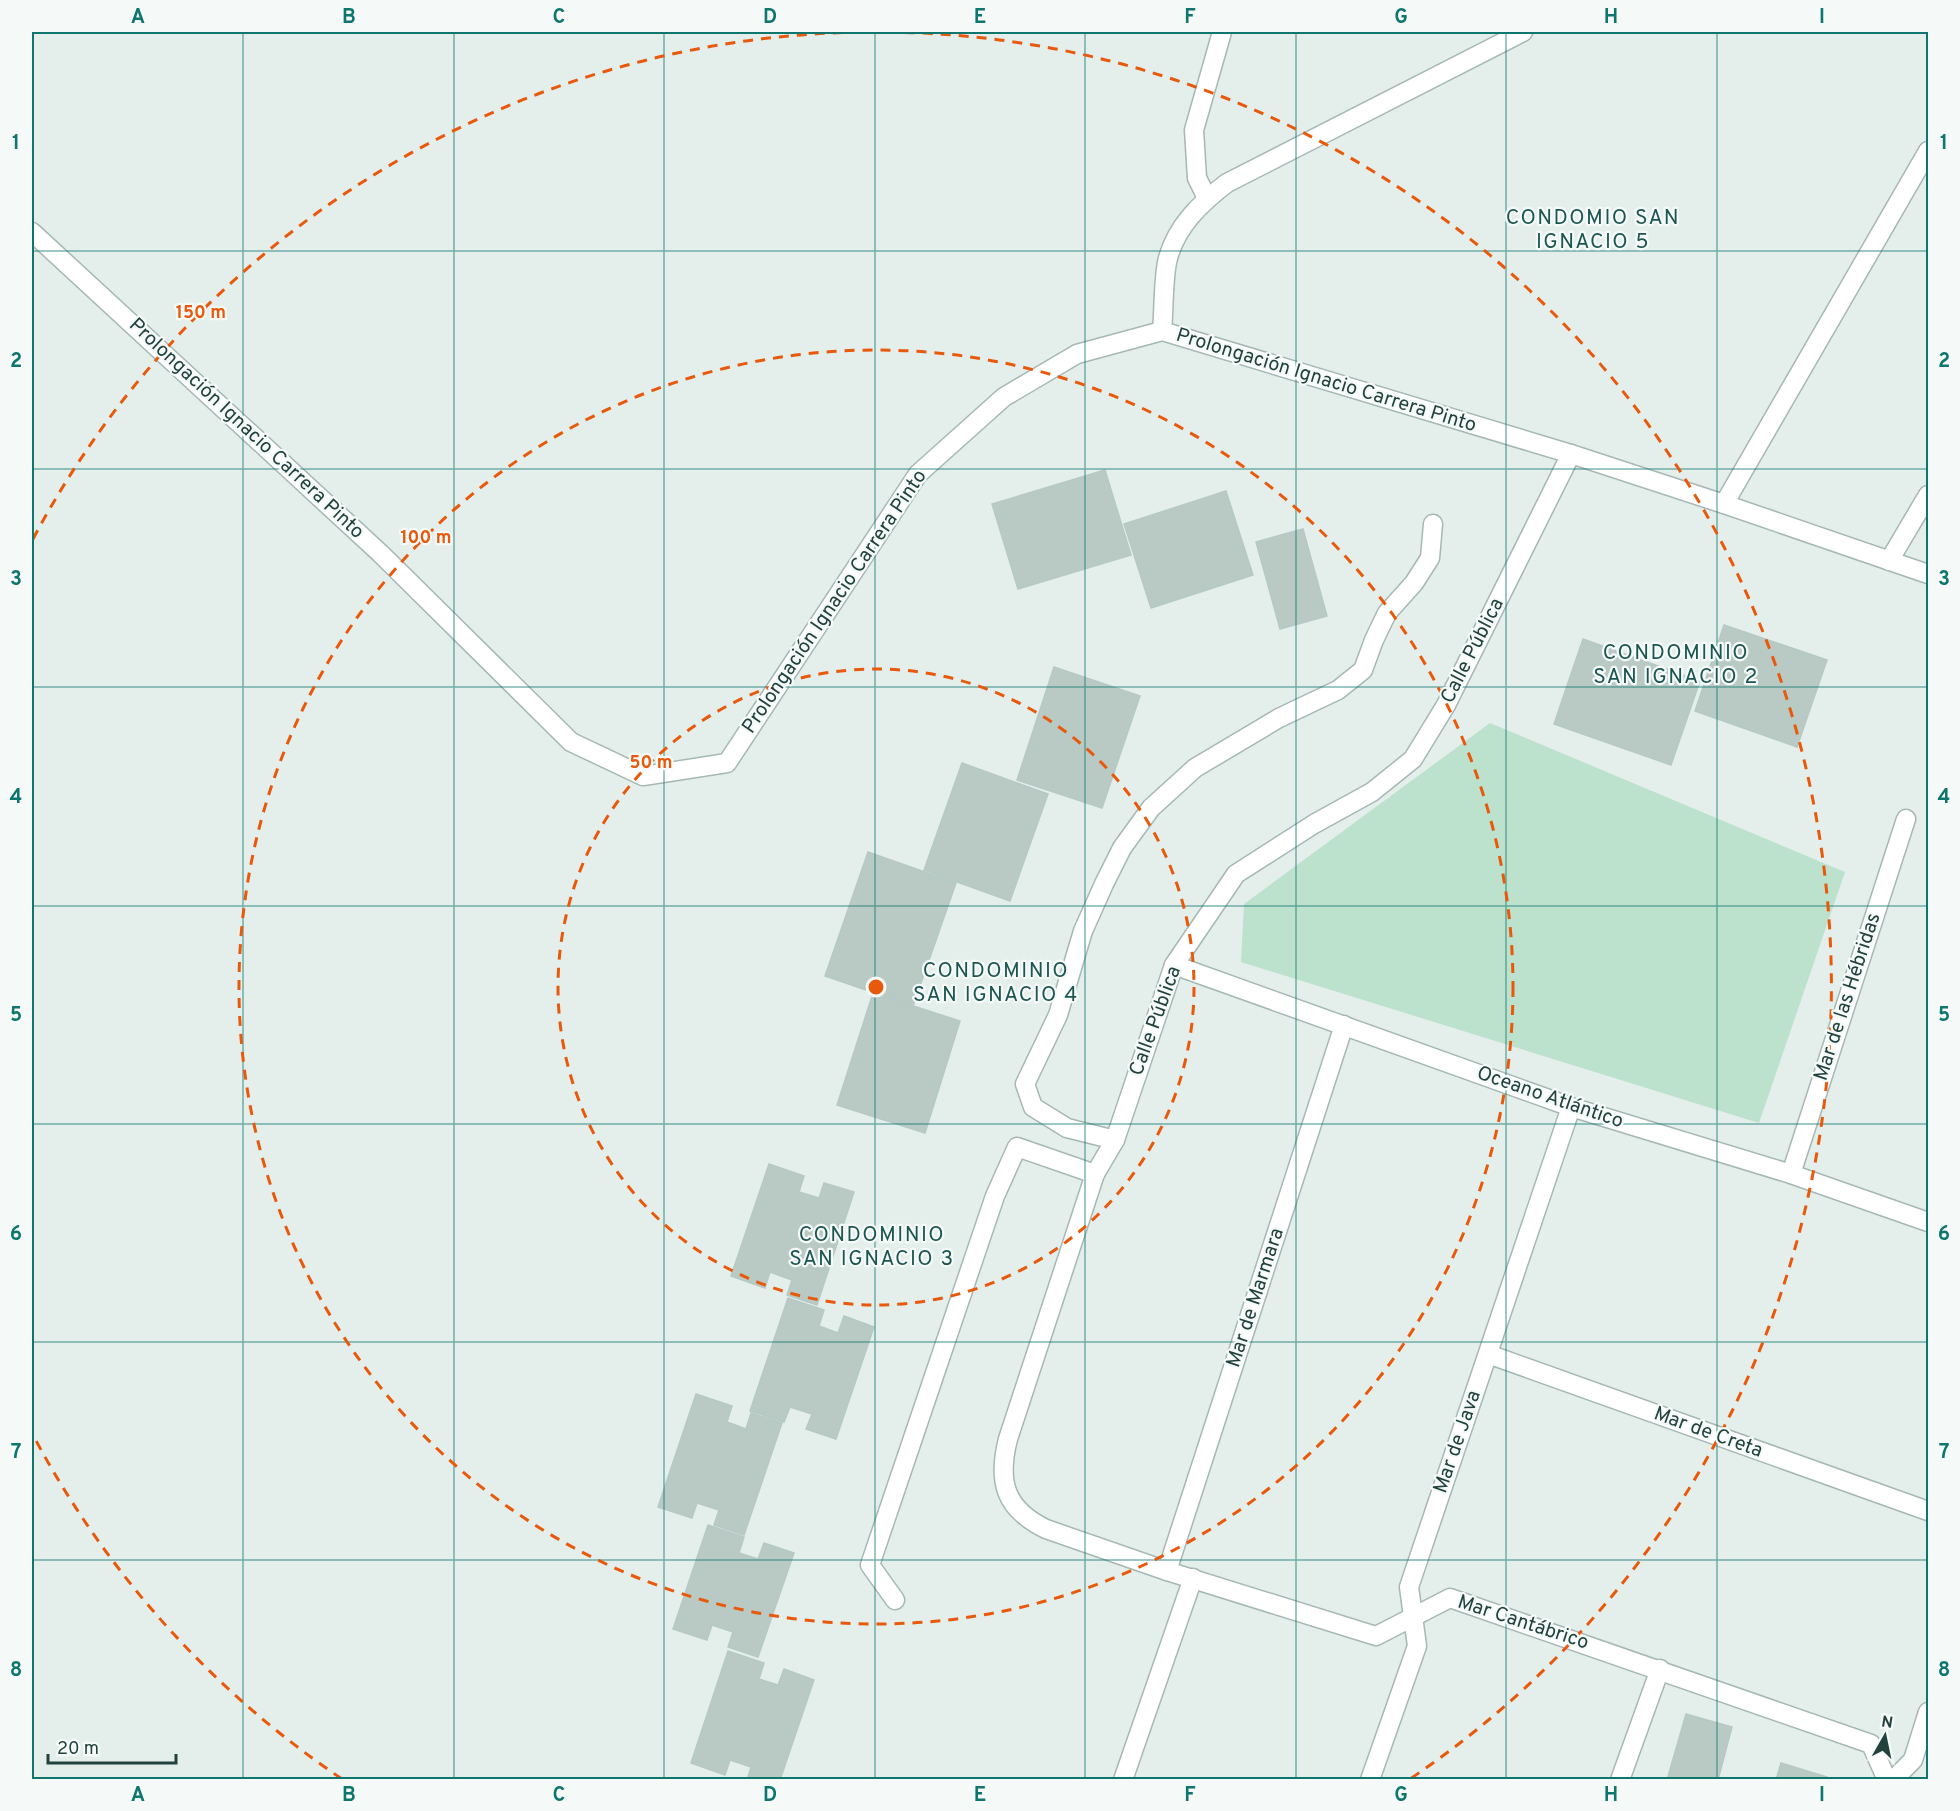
<svg xmlns="http://www.w3.org/2000/svg" width="1960" height="1811" font-family="Overpass,sans-serif">
<style>
.green{fill:#bce1cc}
.building{fill:#b9cac5;stroke:#b6c9c4;stroke-width:1.5}
.lines{fill:none;stroke-linecap:round;stroke-linejoin:round}
.minor-casing{stroke:#a6b8b4;stroke-width:21}
.minor{stroke:#fff;stroke-width:18}
.grid{fill:none;stroke:#0f766e;stroke-width:1.5;stroke-opacity:0.55}
.ring{fill:none;stroke:#e8590c;stroke-width:3;stroke-dasharray:10 8}
.labels{text-anchor:middle;dominant-baseline:central;stroke-width:4.5;stroke-linejoin:round;paint-order:stroke}
.street-label{font-size:20px;fill:#22423e;stroke:#f5faf9}
.neighbourhood-label{font-size:21px;letter-spacing:1.5px;fill:#1c5651;stroke:#f5faf9}
.centre{fill:#e8590c;stroke:#f5faf9;stroke-width:3}
.ring-label{font-size:18px;text-anchor:middle;font-weight:bold;fill:#e8590c;stroke:#f5faf9;stroke-width:4.5;stroke-linejoin:round;paint-order:stroke}
.neatline{fill:none;stroke:#0f766e;stroke-width:2}
.grid-label{font-size:20px;text-anchor:middle;font-weight:bold;fill:#0f766e}
</style>
<rect width="100%" height="100%" fill="#e4efec"/>
<!-- green -->
<path class="green" d="M1490 723 1845 872 1759 1123 1241 962 1244 904Z"/>
<!-- building -->
<g class="building">
<path d="M1105 470 1131 555 1018 589 992 504Z"/>
<path d="M1226 491 1253 575 1151 608 1124 524Z"/>
<path d="M1303 529 1327 616 1280 629 1256 542Z"/>
<path d="M1724 625 1827 660 1797 747 1695 711Z"/>
<path d="M1583 639 1700 681 1671 765 1554 724Z"/>
<path d="M1054 667 1140 696 1102 808 1017 780Z"/>
<path d="M962 763 1048 794 1010 901 924 870Z"/>
<path d="M868 852 956 883 913 1006 825 976Z"/>
<path d="M873 993 960 1021 925 1133 837 1105Z"/>
<path d="M769 1164 804 1176 799 1192 819 1198 824 1183 854 1192 817 1305 787 1295 792 1280 770 1272 765 1288 731 1276Z"/>
<path d="M788 1298 824 1310 819 1326 838 1333 844 1316 874 1327 836 1439 806 1429 812 1414 790 1407 784 1422 750 1411Z"/>
<path d="M696 1394 732 1406 727 1422 746 1429 751 1413 782 1423 744 1535 714 1525 719 1510 697 1503 692 1518 658 1507Z"/>
<path d="M708 1525 744 1537 739 1553 758 1559 764 1543 794 1553 758 1657 728 1647 733 1632 712 1625 707 1640 673 1629Z"/>
<path d="M728 1651 764 1663 759 1679 778 1685 784 1669 814 1680 780 1780H747L751 1767 730 1760 725 1775 691 1763Z"/>
<path d="M1686 1714 1732 1727 1718 1780H1667Z"/>
<path d="M1781 1763 1827 1777 1826 1780H1776Z"/>
</g>
<g class="lines">
<!-- minor casing -->
<g class="minor-casing">
<g id="minor">
<path d="M1207 198 1197 178 1194 130 1222 32"/>
<path d="M32 232 381 554 571 742 643 776 727 763 918 474 1004 397 1077 354 1162 331 1571 454 1724 504 1928 574"/>
<path d="M1162 331C1164 311 1163 276 1168 258 1177 225 1202 202 1227 183L1523 32"/>
<path d="M1571 454 1446 705 1413 759 1372 792 1314 824 1236 874 1174 965 1115 1140 1095 1174 1008 1439C997 1482 1005 1509 1046 1529L1167 1571 1376 1636 1450 1598 1871 1744 1887 1780"/>
<path d="M1724 504 1928 151"/>
<path d="M1889 561 1928 495"/>
<path d="M1174 965 1571 1107 1791 1174 1928 1222"/>
<path d="M1115 1140 1067 1128 1033 1107 1025 1084 1058 1015 1083 931 1104 884 1122 848 1151 808 1195 768 1279 718 1338 690 1363 670 1374 640 1387 613 1414 583 1430 558 1433 524"/>
<path d="M1791 1174 1906 819"/>
<path d="M1488 1354 1928 1511"/>
<path d="M1167 1571 1344 1025"/>
<path d="M895 1600 870 1565 995 1196 1017 1147 1095 1174"/>
<path d="M1123 1780 1193 1578"/>
<path d="M1370 1780 1417 1646 1409 1587 1571 1107"/>
<path d="M1620 1780 1660 1669"/>
<path d="M1893 1780 1913 1760 1928 1712"/>
</g>
</g>
<!-- minor -->
<use href="#minor" class="minor"/>
</g>
<!-- grid -->
<path class="grid" d="M243 32V1780M454 32V1780M664 32V1780M875 32V1780M1085 32V1780M1296 32V1780M1506 32V1780M1717 32V1780M32 251H1928M32 469H1928M32 687H1928M32 906H1928M32 1124H1928M32 1342H1928M32 1560H1928"/>
<!-- distance rings -->
<g class="ring">
<circle cx="876" cy="987" r="318"/>
<circle cx="876" cy="987" r="637"/>
<path d="M342 1779A955 955 0 0 1 33 1435M33 539A955 955 0 1 1 1410 1779"/>
</g>
<g class="labels">
<!-- street labels -->
<g class="street-label">
<text transform="translate(1326 381) rotate(17)">Prolongación Ignacio Carrera Pinto</text>
<text transform="translate(246 429) rotate(43)">Prolongación Ignacio Carrera Pinto</text>
<text transform="translate(835 602) rotate(-56)">Prolongación Ignacio Carrera Pinto</text>
<text transform="translate(1473 651) rotate(-63)">Calle Pública</text>
<text transform="translate(1848 997) rotate(-72)">Mar de las Hébridas</text>
<text transform="translate(1156 1021) rotate(-70)">Calle Pública</text>
<text transform="translate(1550 1098) rotate(19)">Oceano Atlántico</text>
<text transform="translate(1256 1298) rotate(-72)">Mar de Marmara</text>
<text transform="translate(1708 1433) rotate(20)">Mar de Creta</text>
<text transform="translate(1458 1442) rotate(-71)">Mar de Java</text>
<text transform="translate(1523 1623) rotate(18)">Mar Cantábrico</text>
</g>
<!-- neighbourhood labels -->
<g class="neighbourhood-label">
<text x="1593" y="218">CONDOMIO SAN<tspan x="1593" dy="24">IGNACIO 5</tspan></text>
<text x="1676" y="653">CONDOMINIO<tspan x="1676" dy="24">SAN IGNACIO 2</tspan></text>
<text x="996" y="971">CONDOMINIO<tspan x="996" dy="24">SAN IGNACIO 4</tspan></text>
<text x="872" y="1235">CONDOMINIO<tspan x="872" dy="24">SAN IGNACIO 3</tspan></text>
</g>
</g>
<circle cx="876" cy="987" r="9" class="centre"/>
<g class="ring-label">
<text x="201" y="318">150 m</text>
<text x="426" y="543">100 m</text>
<text x="651" y="768">50 m</text>
</g>
<!-- border -->
<rect width="1960" height="1811" fill="none" stroke="#f5faf9" stroke-width="66"/>
<!-- north arrow -->
<g transform="translate(1885 1736) rotate(9)" stroke="#f5faf9" stroke-width="4.5" paint-order="stroke">
<path d="M0-4.5L10 22L0 15L-10 22Z" fill="#22423e"/>
<text y="-9" font-size="16" font-weight="bold" text-anchor="middle" fill="#22423e">N</text>
</g>
<!-- scale -->
<path d="M48 1754v9h128v-9" fill="none" stroke="#22423e" stroke-width="3"/>
<text x="57" y="1754" font-size="18" fill="#22423e" stroke="#f5faf9" stroke-width="4.5" paint-order="stroke">20 m</text>
<rect x="33" y="33" width="1894" height="1745" class="neatline"/>
<g class="grid-label">
<text x="138" y="23">A</text>
<text x="349" y="23">B</text>
<text x="559" y="23">C</text>
<text x="770" y="23">D</text>
<text x="980" y="23">E</text>
<text x="1190" y="23">F</text>
<text x="1401" y="23">G</text>
<text x="1611" y="23">H</text>
<text x="1822" y="23">I</text>
<text x="16" y="149">1</text>
<text x="1944" y="149">1</text>
<text x="16" y="367">2</text>
<text x="1944" y="367">2</text>
<text x="16" y="585">3</text>
<text x="1944" y="585">3</text>
<text x="16" y="803">4</text>
<text x="1944" y="803">4</text>
<text x="16" y="1021">5</text>
<text x="1944" y="1021">5</text>
<text x="16" y="1240">6</text>
<text x="1944" y="1240">6</text>
<text x="16" y="1458">7</text>
<text x="1944" y="1458">7</text>
<text x="16" y="1676">8</text>
<text x="1944" y="1676">8</text>
<text x="138" y="1801">A</text>
<text x="349" y="1801">B</text>
<text x="559" y="1801">C</text>
<text x="770" y="1801">D</text>
<text x="980" y="1801">E</text>
<text x="1190" y="1801">F</text>
<text x="1401" y="1801">G</text>
<text x="1611" y="1801">H</text>
<text x="1822" y="1801">I</text>
</g>
</svg>
